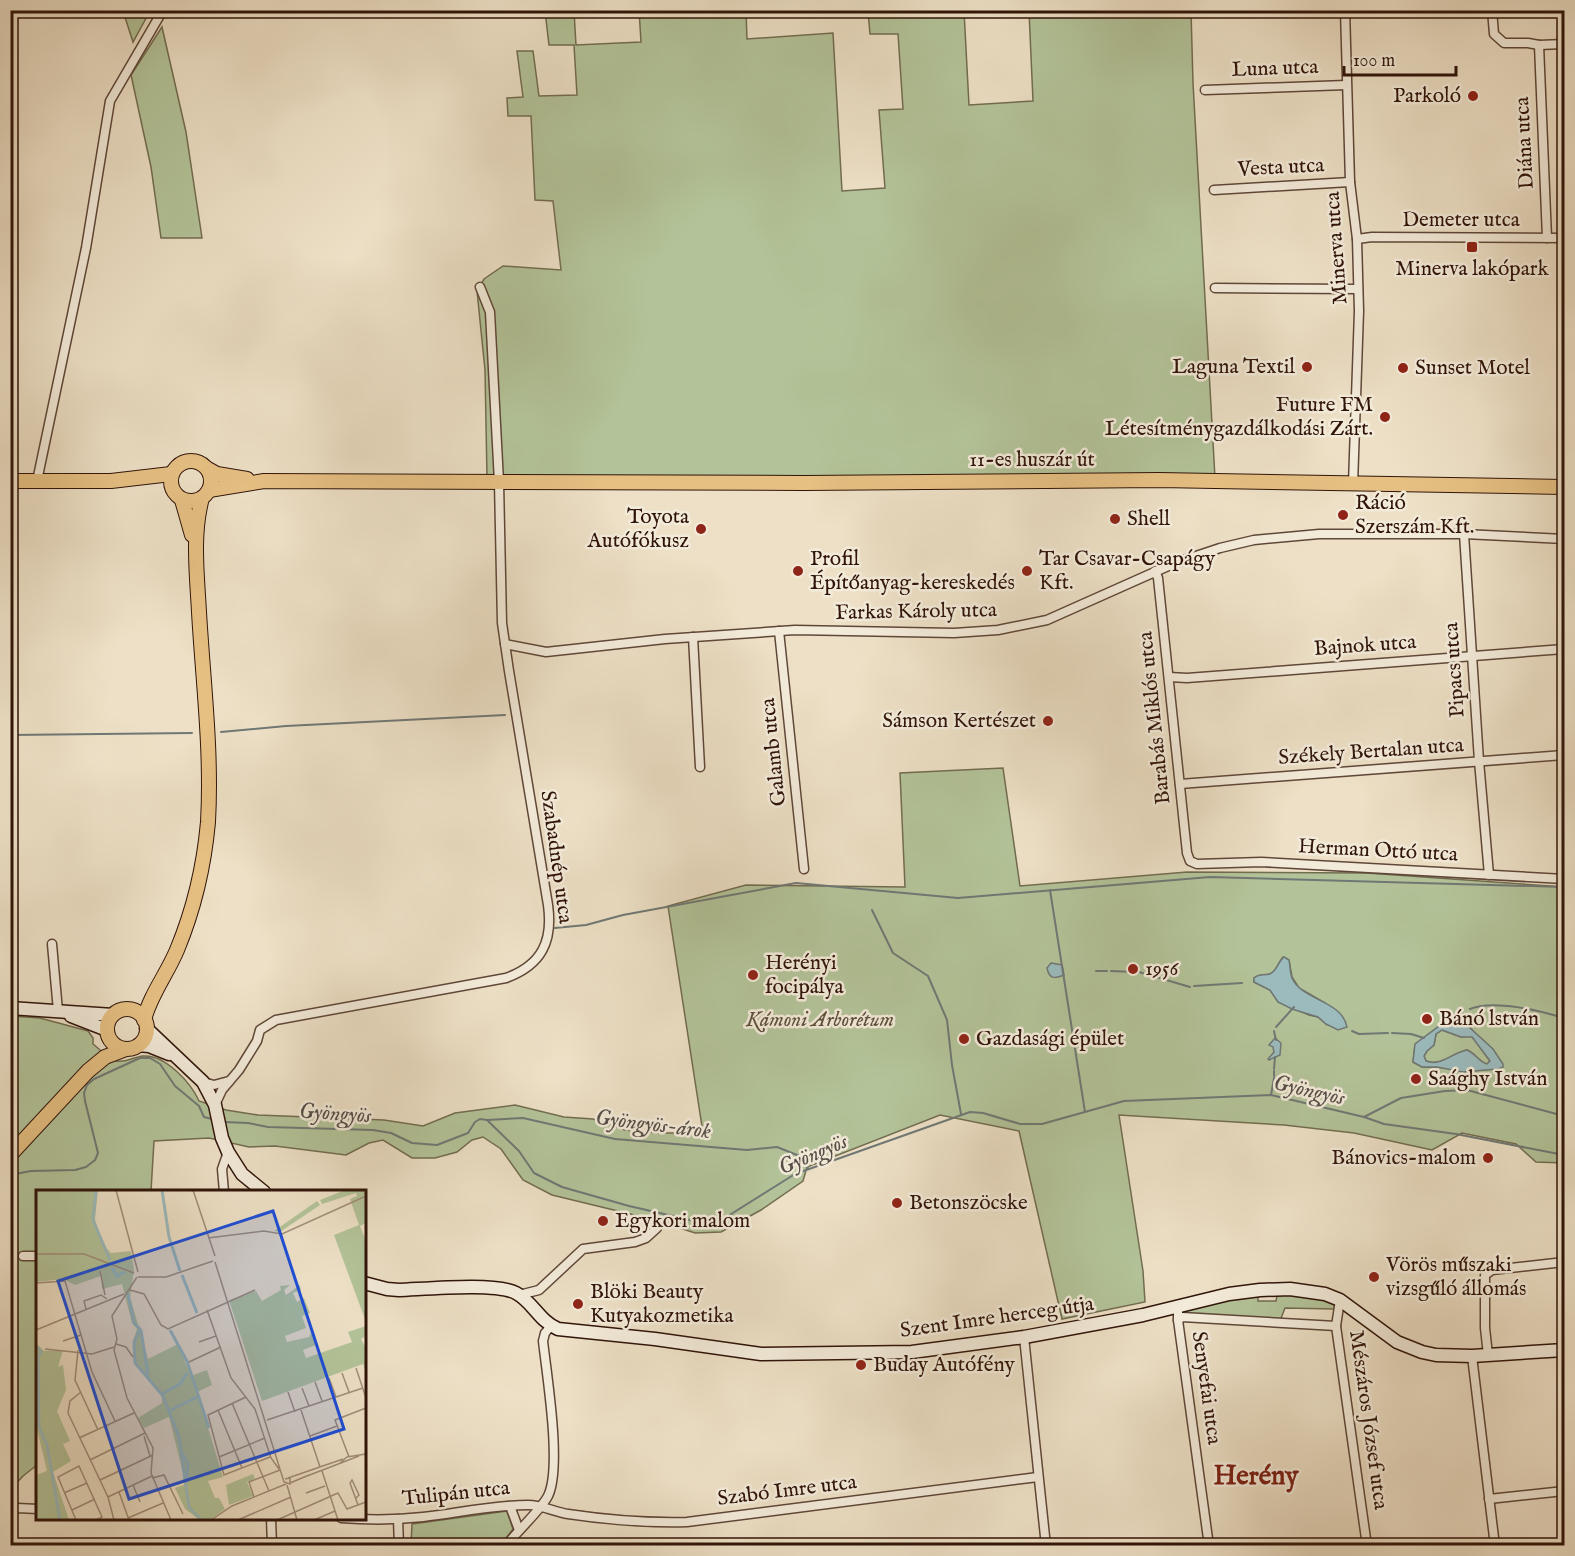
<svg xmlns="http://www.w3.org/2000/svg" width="1575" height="1556" font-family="'IM FELL English',serif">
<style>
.green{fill:#b3c399;stroke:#726c51;stroke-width:1.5;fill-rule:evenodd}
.water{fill:#9bbbbd;stroke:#707875;stroke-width:1.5;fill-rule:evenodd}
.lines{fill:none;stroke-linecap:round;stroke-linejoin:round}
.stream{stroke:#707875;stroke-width:2}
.minor-casing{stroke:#5f4738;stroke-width:11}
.secondary-casing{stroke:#301409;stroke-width:15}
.primary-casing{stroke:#301409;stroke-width:16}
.minor{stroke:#f3ebda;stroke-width:8}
.secondary{stroke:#f3ebda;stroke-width:12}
.primary{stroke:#e6c083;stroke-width:14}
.poi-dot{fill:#8f2418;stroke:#f3ebda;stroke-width:2}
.labels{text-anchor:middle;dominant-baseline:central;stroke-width:5;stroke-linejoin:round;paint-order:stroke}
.street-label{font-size:21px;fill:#301409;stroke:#f3ebda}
.poi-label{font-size:21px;fill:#301409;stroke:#f3ebda;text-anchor:start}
.park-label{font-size:21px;font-style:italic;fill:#5e513b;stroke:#f3ebda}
.water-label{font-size:22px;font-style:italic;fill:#554e48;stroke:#f3ebda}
.district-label{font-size:27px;font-weight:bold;fill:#7a1f14;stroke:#f3ebda}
.inset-river{fill:none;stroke:#9bbbbd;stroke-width:3}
.inset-road{fill:none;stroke:#a18e7a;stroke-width:1.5}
.view{fill:#1d4ed8;fill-opacity:0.15;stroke:#1d4ed8;stroke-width:3}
.inset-edge{fill:none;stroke:#301409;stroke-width:3}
</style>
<rect width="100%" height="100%" fill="#ede0c6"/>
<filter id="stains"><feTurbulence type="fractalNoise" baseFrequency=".00333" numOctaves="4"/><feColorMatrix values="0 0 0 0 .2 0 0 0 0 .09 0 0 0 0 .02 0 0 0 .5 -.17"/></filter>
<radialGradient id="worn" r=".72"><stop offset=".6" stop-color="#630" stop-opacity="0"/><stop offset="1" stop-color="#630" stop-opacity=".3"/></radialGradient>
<!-- green -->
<g class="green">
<path d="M639 10 746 11 747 39 833 33 842 191 885 188 879 110 903 109 898 34H870L868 11H964L969 105 1033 101 1029 11H1191L1193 83 1215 478 1049 476 487 477 485 370 477 291 484 279 503 266 561 270 553 201 535 200 531 116H508L507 98 523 97 517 51H533L539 96 577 95 574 45H549L545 11H574L576 45 641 42Z"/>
<path d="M123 11H150L133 42Z"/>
<path d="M162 27 186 132 202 238H161L151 167 131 75Z"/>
<path d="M1003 768 1020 886 1187 872 1367 873 1564 887V1163L1536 1162 1516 1144 1462 1133 1432 1150 1354 1133 1284 1125 1119 1115 1143 1271 1145 1302 1062 1319 1019 1131 940 1115 807 1167 803 1181 761 1210 721 1232 695 1233 655 1220 552 1195 523 1180 501 1149 483 1137 472 1140 457 1152 435 1158H412L383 1140 369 1143 346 1155 275 1146 249 1147 209 1138 154 1141 151 1191 38 1192 37 1465 23 1476 11 1489 10 1016 40 1018 88 1031 93 1038V1044C100 1049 108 1059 116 1061 126 1063 133 1057 143 1056 165 1054 191 1083 199 1101L226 1110 258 1115 384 1120 423 1126 455 1113 515 1105 564 1117 593 1119 625 1130 657 1133H703L668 906 746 885 905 887 900 773ZM1283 957 1289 960 1292 977 1299 988 1325 1003 1326 1024 1318 1017 1309 1015 1278 1002 1270 990 1254 982V978C1260 973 1264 976 1270 974 1277 971 1278 962 1283 957ZM1458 1012 1470 1019 1467 1022 1474 1033 1483 1040 1498 1069 1422 1067 1413 1062 1415 1045Z"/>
<path d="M1442 1030 1461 1037 1472 1036 1490 1061 1487 1064C1479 1062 1475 1053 1467 1050 1453 1053 1441 1067 1426 1061L1424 1056 1427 1051 1434 1045 1436 1034Z"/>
<path d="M1278 1291 1308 1293 1336 1303 1334 1309 1285 1308 1280 1321 1182 1317 1180 1309 1258 1293V1301H1276Z"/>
<path d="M507 1511 513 1529 501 1545H411L412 1524Z"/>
</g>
<!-- water -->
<g class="water">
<path d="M1284 957 1289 960C1290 965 1290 973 1292 978 1302 1001 1342 1000 1347 1027L1338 1030 1326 1024 1318 1017 1292 1009 1278 1002 1270 990 1254 982V978C1260 973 1264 976 1270 974 1277 971 1278 962 1284 957Z"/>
<path d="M1051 963 1062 965 1064 975C1055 979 1049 979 1047 968Z"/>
<path d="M1458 1012 1469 1015 1470 1019 1467 1022 1469 1027 1493 1049 1503 1064V1067L1498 1069 1463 1072 1437 1067H1422L1413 1062 1415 1044ZM1442 1030 1461 1037H1472L1490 1061 1487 1064C1479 1062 1475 1053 1467 1050 1453 1052 1441 1067 1426 1061L1424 1056 1427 1051 1434 1045 1436 1034Z"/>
<path d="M1275 1038 1281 1043 1280 1055 1269 1060 1268 1059 1274 1052 1273 1047 1269 1045Z"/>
</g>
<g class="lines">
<!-- stream -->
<g class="stream">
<path d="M221 732 286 726 505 715"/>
<path d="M10 735 192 733"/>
<path d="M1050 890 1085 1112"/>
<path d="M872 910 893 953 928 976 947 1020 952 1065 961 1114"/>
<path d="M555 928 586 925 623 915 796 883 958 898 1210 877 1564 887"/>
<path d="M1096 971H1107"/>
<path d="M1111 971 1135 972"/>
<path d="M1139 972 1190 987"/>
<path d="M1194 986 1242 983"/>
<path d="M1470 1009C1493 999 1541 1011 1564 1018"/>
<path d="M1276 1027 1294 1007"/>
<path d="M1274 1031 1276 1040"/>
<path d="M1352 1031 1359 1034 1388 1033"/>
<path d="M1392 1033 1411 1034 1424 1038"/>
<path d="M1274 1069 1275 1057"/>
<path d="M1274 1071V1076"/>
<path d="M1271 1095 1274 1078"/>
<path d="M1364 1117 1401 1098 1445 1091 1467 1090 1564 1116"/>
<path d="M487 1120 523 1118 615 1139 747 1150 777 1147 802 1157 808 1168"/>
<path d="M224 1122 248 1123 268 1127 373 1130 391 1133 412 1143 437 1145 468 1133 475 1122 480 1119 487 1120 519 1151 534 1173 562 1187 629 1206 699 1222 713 1221 728 1216 795 1174 970 1112 983 1113 1020 1124H1042L1124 1101 1271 1095 1364 1117 1384 1124 1456 1134 1564 1155"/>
<path d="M10 1175 31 1171 75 1170 86 1167 95 1160 98 1153 85 1101 84 1093 87 1085 94 1079 140 1058H150L160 1064 175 1086 199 1106 204 1117 212 1119"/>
</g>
<!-- minor casing -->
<g class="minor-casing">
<g id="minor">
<path d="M1345 10 1350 182 1357 239 1359 311 1353 484"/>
<path d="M1492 10 1494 34 1504 43H1528L1539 45 1564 44"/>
<path d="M1539 45 1547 238"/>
<path d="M1205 90 1346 85"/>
<path d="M1214 190 1350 182"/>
<path d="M1357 239 1372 237 1564 238"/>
<path d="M1215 288 1358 289"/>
<path d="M37 481 86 248 110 101 163 10"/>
<path d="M1464 534 1479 761 1489 875"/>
<path d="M1155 571 1158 578 1187 853 1190 861 1197 864 1261 862 1564 879"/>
<path d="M779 631 804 869"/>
<path d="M693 637 700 767"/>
<path d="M505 644 546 652 665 639 795 630 954 633 998 630 1047 620 1175 563 1220 548 1254 540 1319 534H1464L1564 539"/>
<path d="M1169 677 1187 678 1564 649"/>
<path d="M1180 784 1564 755"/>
<path d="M52 944 58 1011"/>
<path d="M203 1082 214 1085 229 1081"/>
<path d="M215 1105 222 1090 239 1070 257 1041 260 1030 276 1020 506 978C542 965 553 941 548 905L509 671 502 623 499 482 490 312 480 287"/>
<path d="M224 1192 222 1169 228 1152"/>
<path d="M23 1256H38"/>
<path d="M519 1295 539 1290 583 1249 635 1242 646 1238 657 1228"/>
<path d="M1340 1300 1336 1326 1367 1546"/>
<path d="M1178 1308V1320L1209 1546"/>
<path d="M1178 1320 1182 1317 1336 1326"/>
<path d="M1024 1337 1046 1546"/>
<path d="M1488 1355 1485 1328V1275L1492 1270 1564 1262"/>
<path d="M1472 1356 1495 1546"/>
<path d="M1489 1499 1564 1491"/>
<path d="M510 1506 519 1530"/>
<path d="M10 1513 17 1508 38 1509"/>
<path d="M271 1518 272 1546"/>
<path d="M341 1518C368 1520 396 1520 423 1517 458 1513 493 1505 528 1505 542 1505 555 1512 568 1514 608 1520 648 1523 687 1522L1038 1477"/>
<path d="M398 1519 399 1546"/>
<path d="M506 1546C517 1531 540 1511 548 1496 562 1467 547 1377 543 1341L545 1333 551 1326"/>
</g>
</g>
<!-- secondary casing -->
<g class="secondary-casing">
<g id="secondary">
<path d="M10 1008 113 1015"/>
<path d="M71 1016 107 1030"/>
<path d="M146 1028 203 1082 215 1105 222 1138 228 1152 242 1174 264 1192"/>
<path d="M138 1045 149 1046 169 1054"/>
<path d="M364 1283 387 1289 399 1290C425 1289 496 1282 516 1293 533 1302 539 1321 558 1329L655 1339 761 1354 912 1352 1024 1337 1143 1315 1229 1294 1260 1290 1290 1289 1325 1294 1340 1300 1397 1342 1422 1352 1436 1355 1472 1356 1564 1350"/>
</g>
</g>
<!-- primary casing -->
<g class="primary-casing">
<g id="primary">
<circle cx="191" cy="481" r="20"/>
<path d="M208 469 217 474 247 479"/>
<path d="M10 481H111L171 474"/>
<path d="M209 490 264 481 804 483 1159 480 1564 487"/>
<path d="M182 500 192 535"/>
<circle cx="127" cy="1029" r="20"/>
<path d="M144 1020C150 995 167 974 177 950 194 909 204 867 208 822 212 752 203 681 199 612 197 574 192 535 202 498"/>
<path d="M10 1155 88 1071 105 1057 126 1049"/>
</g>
</g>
<!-- minor -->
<use href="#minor" class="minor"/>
<!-- secondary -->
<use href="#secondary" class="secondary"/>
<!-- primary -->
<use href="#primary" class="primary"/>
</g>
<!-- markers -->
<g class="poi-dot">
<circle cx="1473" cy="96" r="6"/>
<rect x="1466" y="241" width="12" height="12" rx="3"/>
<circle cx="1307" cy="367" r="6"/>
<circle cx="1403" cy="368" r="6"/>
<circle cx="1385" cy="417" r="6"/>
<circle cx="1343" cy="515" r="6"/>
<circle cx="1115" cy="519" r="6"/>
<circle cx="701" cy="529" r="6"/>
<circle cx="798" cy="571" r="6"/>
<circle cx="1027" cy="571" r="6"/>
<circle cx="1048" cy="721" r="6"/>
<circle cx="1133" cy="969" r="6"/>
<circle cx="753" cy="975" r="6"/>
<circle cx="1427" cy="1019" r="6"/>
<circle cx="964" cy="1039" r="6"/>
<circle cx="1416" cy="1079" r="6"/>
<circle cx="1488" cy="1158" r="6"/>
<circle cx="897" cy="1203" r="6"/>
<circle cx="603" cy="1221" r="6"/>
<circle cx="1374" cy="1277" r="6"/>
<circle cx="578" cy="1304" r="6"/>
<circle cx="861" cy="1365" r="6"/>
</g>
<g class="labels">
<!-- street labels -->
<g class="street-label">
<text transform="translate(1275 69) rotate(-2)">Luna utca</text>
<text transform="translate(1525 143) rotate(-93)">Diána utca</text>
<text transform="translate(1281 168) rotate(-3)">Vesta utca</text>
<text x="1461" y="220">Demeter utca</text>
<text transform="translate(1337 248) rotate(-94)">Minerva utca</text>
<text x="1032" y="460">11-es huszár út</text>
<text transform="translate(916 612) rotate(-1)">Farkas Károly utca</text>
<text transform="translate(1365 646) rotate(-4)">Bajnok utca</text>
<text transform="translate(1455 670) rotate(-94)">Pipacs utca</text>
<text transform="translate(1155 718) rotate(-96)">Barabás Miklós utca</text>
<text transform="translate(774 752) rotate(-96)">Galamb utca</text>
<text transform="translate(1371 752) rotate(-4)">Székely Bertalan utca</text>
<text transform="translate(1378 851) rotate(3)">Herman Ottó utca</text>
<text transform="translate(556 857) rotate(82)">Szabadnép utca</text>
<text transform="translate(997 1318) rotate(-8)">Szent Imre herceg útja</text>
<text transform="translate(1206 1388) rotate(82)">Senyefai utca</text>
<text transform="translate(1368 1420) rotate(82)">Mészáros József utca</text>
<text transform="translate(787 1491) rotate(-7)">Szabó Imre utca</text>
<text transform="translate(456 1494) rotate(-6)">Tulipán utca</text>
</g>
<!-- poi labels -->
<g class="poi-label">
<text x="1461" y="96" text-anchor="end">Parkoló</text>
<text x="1472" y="269" text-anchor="middle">Minerva lakópark</text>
<text x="1295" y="367" text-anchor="end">Laguna Textil</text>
<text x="1415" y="368">Sunset Motel</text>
<text x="1373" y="405" text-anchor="end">Future FM<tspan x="1373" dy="24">Létesítménygazdálkodási Zárt.</tspan></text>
<text x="1355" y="503">Ráció<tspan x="1355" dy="24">Szerszám Kft.</tspan></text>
<text x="689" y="517" text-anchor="end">Toyota<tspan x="689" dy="24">Autófókusz</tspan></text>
<text x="1127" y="519">Shell</text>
<text x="810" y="559">Profil<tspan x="810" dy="24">Építőanyag-kereskedés</tspan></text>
<text x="1039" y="559">Tar Csavar-Csapágy<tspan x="1039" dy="24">Kft.</tspan></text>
<text x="1036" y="721" text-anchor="end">Sámson Kertészet</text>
<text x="765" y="963">Herényi<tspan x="765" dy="24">focipálya</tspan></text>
<text x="1145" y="969">1956</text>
<text x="1439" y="1019">Bánó lstván</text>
<text x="976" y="1039">Gazdasági épület</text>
<text x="1428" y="1079">Saághy István</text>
<text x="1476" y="1158" text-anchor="end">Bánovics-malom</text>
<text x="909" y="1203">Betonszöcske</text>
<text x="615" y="1221">Egykori malom</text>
<text x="1386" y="1265">Vörös műszaki<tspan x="1386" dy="24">vizsgűló állomás</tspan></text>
<text x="590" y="1292">Blöki Beauty<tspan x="590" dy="24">Kutyakozmetika</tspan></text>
<text x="873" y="1365">Buday Autófény</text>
</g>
<!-- park labels -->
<g class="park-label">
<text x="820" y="1020">Kámoni Arborétum</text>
</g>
<!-- water labels -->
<g class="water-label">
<text transform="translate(1309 1091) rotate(13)">Gyöngyös</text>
<text transform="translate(335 1114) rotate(4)">Gyöngyös</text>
<text transform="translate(653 1125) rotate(7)">Gyöngyös-árok</text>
<text transform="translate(813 1155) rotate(-23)">Gyöngyös</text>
</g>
<!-- district labels -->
<g class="district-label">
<text x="1256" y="1477">Herény</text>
</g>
</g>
<!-- overview -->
<g transform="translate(36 1190)">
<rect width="330" height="330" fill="#ede0c6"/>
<path d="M0 0H62L59 29 66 54 75 63 95 61 98 80 94 107 112 169 142 154 155 186 171 180 176 195 161 202 187 287 172 291 179 308H183L189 319 174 330H164L149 319 139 298 148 295 147 283 133 227 108 238 102 228 126 213 125 202 98 173 97 151 101 139 96 133 86 94 66 99 65 86 39 95 27 89 0 92ZM309 0H330V33L324 36 330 51V132L298 45 323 35 314 9 321 6 320 3 286 14 284 10ZM281 11 284 15 244 42 238 41ZM254 95 248 100 250 105 264 95 265 100 257 103 261 112 268 108 274 123 266 126 270 138 249 146 251 152 273 147 276 141 280 155 267 160 270 168 316 152 312 142 330 136V146L325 149 330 158V182L327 174 226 211 193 110 220 101 226 111 245 100 244 96ZM0 153 8 161 27 160 22 177 27 175 30 200 21 221 34 251 27 254 35 271 17 282 33 330H0V285L11 281 1 239ZM217 284 219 289 211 292 217 306 193 315 190 295Z" fill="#b3c399"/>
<path class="inset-river" d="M60 0 57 30 74 70M126 0 133 47 144 81M76 78 81 86 89 82M146 85 161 123M92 104 98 133 104 139 98 152 99 173 127 206 143 247 153 317 165 330M105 140 112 185M134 140 151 171 173 238M0 156 5 162 2 168 3 237 11 255 24 330M126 204 144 194 151 183M133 221 161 207M145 261 152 274 150 298"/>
<path class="inset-road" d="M80 0 102 82M157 0 179 66M172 48 228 41 246 44 330 6M0 64H48L98 83M179 72 248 292 254 294V288L249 289M64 81 69 105M101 87 76 126 81 149 78 160 91 208 117 258 115 283 135 330M102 87H130L177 71M0 93 29 91 56 182 79 231M94 100 108 104 125 135 132 139 219 100M50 119 48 111 65 105 71 109M171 120 195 188 219 219 235 268 243 279M0 140 88 104M27 151 45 145M163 152 180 146M80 154 90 157 97 167M9 159 56 164 78 157M42 160 39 190 62 240M153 172 185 157M320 178 330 208M306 183 313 202M293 188 300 207M279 192 286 211M266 198 273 216M45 202 34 211 32 223 72 307 78 330M252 202 259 222M210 207 172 225 188 285 234 267M196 213 233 301M182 220 206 278M265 220 284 277M231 230 327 198M108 246 114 266M274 246 301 236M43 248 98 223M183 267 229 248M313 267 299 230 330 218M54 270 109 243M304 273 311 267 330 264M286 281 302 330M271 286 323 266M116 288 128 285 147 324M252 288 307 269M64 290 117 265M254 293 273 285M97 295 104 312M251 295 261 330M83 302 93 330M28 303 51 293M270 303 289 296M72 307 116 286M218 307 213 292 244 280M320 308 323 305 316 290 314 293 322 315M36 320 59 309M92 328 127 313M40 330 22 287 43 276 66 327 60 330M175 330 196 316 250 294M202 330 255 307M241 330 302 303 311 319 330 312M278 330 299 321"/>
<path class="view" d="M237 21 308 239 93 309 22 91Z"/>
<rect width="330" height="330" class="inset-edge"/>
</g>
<!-- margin -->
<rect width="1575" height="1556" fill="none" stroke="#ede0c6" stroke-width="36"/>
<rect x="12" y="12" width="1551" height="1532" fill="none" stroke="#301409" stroke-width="3"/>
<rect x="18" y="18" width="1539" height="1520" fill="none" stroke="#301409" stroke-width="1.5"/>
<!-- scale -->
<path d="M1344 66v9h112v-9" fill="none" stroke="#301409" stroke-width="3"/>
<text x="1353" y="66" font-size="18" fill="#301409" stroke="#f3ebda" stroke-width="4.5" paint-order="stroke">100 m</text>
<rect width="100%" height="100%" filter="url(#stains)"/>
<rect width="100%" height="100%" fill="url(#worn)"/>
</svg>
